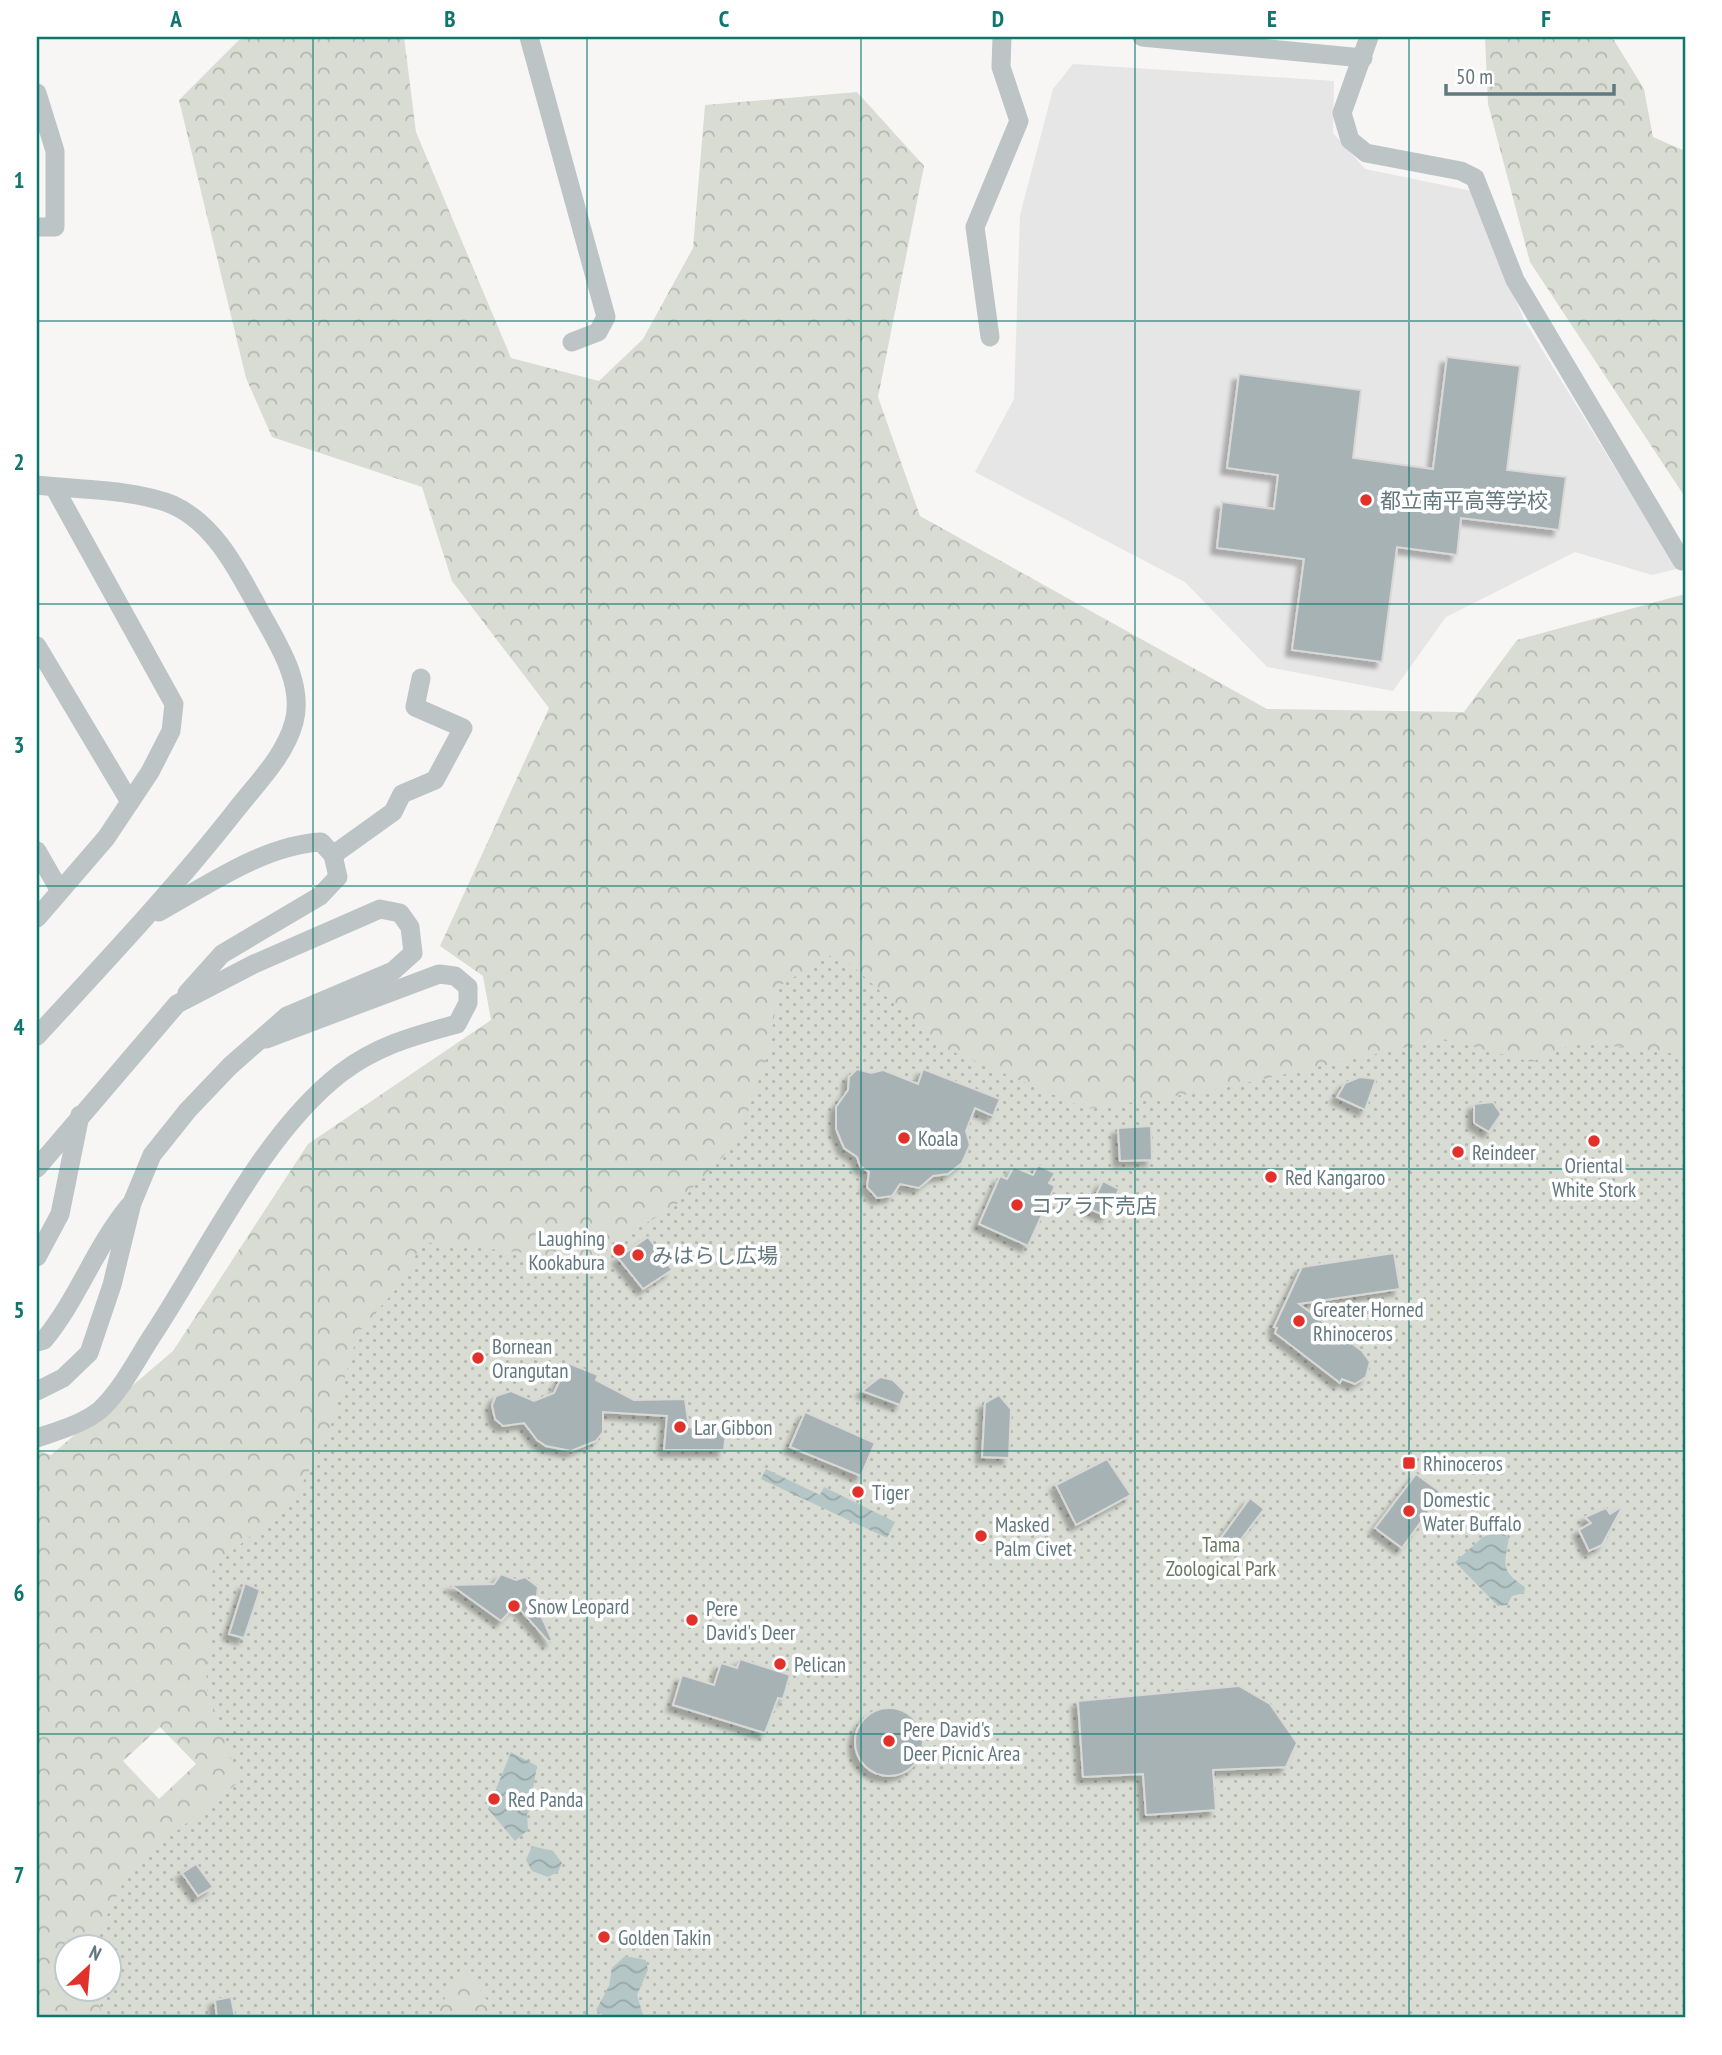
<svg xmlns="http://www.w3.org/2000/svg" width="1722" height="2055" font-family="'PT Sans Narrow','Noto Sans JP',sans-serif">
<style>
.built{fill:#e5e6e5}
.forest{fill:url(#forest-crowns);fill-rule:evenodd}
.park{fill:url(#park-dots)}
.water{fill:url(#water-waves)}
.building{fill:#a7b2b5;stroke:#d9d8d6;stroke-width:2;filter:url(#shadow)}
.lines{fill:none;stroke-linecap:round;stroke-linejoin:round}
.minor{stroke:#bdc4c6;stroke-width:19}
.grid{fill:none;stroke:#0f766e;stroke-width:2;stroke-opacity:0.55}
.poi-dot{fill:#e1312a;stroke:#fff;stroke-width:2.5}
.labels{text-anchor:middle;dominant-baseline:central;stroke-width:7;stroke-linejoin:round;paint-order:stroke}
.poi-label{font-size:21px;fill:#62787f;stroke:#fff;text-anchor:start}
.park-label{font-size:21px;fill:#697761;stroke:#fff}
.neatline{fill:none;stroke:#0f766e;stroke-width:2.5}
.grid-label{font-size:23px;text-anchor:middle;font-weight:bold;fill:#0f766e}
</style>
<defs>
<pattern id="forest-crowns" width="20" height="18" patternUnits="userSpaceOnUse" patternTransform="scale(1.75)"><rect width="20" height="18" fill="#d8dcd3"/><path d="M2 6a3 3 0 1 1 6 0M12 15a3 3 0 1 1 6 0" fill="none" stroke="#b3b7b0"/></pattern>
<pattern id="park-dots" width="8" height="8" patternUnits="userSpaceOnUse" patternTransform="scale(1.75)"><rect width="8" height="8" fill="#d8dcd3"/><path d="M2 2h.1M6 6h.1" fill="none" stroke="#b3b7b0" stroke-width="1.8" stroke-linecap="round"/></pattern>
<pattern id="water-waves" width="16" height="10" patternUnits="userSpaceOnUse" patternTransform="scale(1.75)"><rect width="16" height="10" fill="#b5c6c7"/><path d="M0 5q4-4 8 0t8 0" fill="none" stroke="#97a6a7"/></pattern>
<filter id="shadow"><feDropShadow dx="-6" dy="6" stdDeviation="2" flood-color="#0004"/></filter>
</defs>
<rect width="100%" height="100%" fill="#f7f6f4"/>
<!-- built -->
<path class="built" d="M1073 64 1334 81 1333 133 1365 169 1472 191 1524 320 1677 569 1652 575 1575 552 1446 617 1393 691 1267 667 1185 582 975 472 1014 399 1020 215 1053 89Z"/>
<!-- forest -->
<g class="forest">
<path d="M248 37H404L416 132 511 358 599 381 643 339 693 248 705 105 857 92 924 166 878 397 920 516 1267 709 1464 712 1517 640 1685 594V1484L977 2018H37V1450L51 1455 173 1351 308 1144 491 1020 483 976 440 946 549 708 452 581 422 487 272 437 246 378 179 100 239 40ZM160 1727 196 1764 159 1799 123 1761ZM66 1946H108V1988H66Z"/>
<path d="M1485 37H1612L1644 89 1653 137 1685 151V497L1530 262 1488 104Z"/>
</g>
<!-- park -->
<path class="park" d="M837 952 942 1047 1087 1109 1209 1091 1443 1039 1532 1062 1578 1042 1685 1055V2018H499L463 1965 434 2018H104L93 1989 108 1988V1946H92L131 1867 239 1782 206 1686 213 1567 294 1500 329 1431 358 1333 405 1279 422 1242 584 1259 674 1207 738 1141 769 1050 779 986Z"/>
<!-- water -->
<g class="water">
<path d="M766 1469 820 1495 824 1487 895 1522 887 1538 761 1479Z"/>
<path d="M1498 1531 1509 1537C1505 1564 1499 1570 1525 1587L1524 1593 1512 1596 1507 1605 1498 1606 1455 1562 1483 1537Z"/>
<path d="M511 1752 537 1766 532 1794 536 1803 527 1814 528 1830 515 1841 488 1809Z"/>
<path d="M532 1846 553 1851 562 1863 558 1872 548 1877 532 1871 526 1860Z"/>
<path d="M625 1956 646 1960 648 1970 637 1995 644 2018H607L596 2010 609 1986 612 1968Z"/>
</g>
<!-- building -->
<g class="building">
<path d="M1447 357 1520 366 1507 470 1566 477 1559 530 1461 518 1457 555 1397 547 1382 662 1292 650 1304 559 1217 548 1222 502 1274 509 1278 475 1227 468 1239 374 1361 390 1353 458 1433 469Z"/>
<path d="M857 1069 871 1073 883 1070 918 1084 923 1069 1000 1099 993 1116 975 1108 966 1131 970 1145 962 1163 948 1174 933 1176 919 1188 900 1184 892 1196 877 1198 867 1187 869 1172 860 1166 857 1157 844 1148 836 1129V1107L848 1090 849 1077Z"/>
<path d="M1360 1077 1376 1079 1365 1110 1337 1097 1345 1083Z"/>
<path d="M1493 1102 1501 1114 1489 1132 1474 1123V1104Z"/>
<path d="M1151 1126 1152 1160 1120 1161 1118 1128Z"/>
<path d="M1038 1165 1055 1173 1049 1183 1055 1186 1028 1246 979 1224 1000 1176 1007 1179 1014 1167 1033 1175Z"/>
<path d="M1103 1181 1119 1189 1107 1216 1089 1209Z"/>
<path d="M648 1237 672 1270 643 1289 618 1258Z"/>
<path d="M1394 1253 1400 1289 1299 1304 1362 1351 1370 1362 1366 1377 1355 1384 1342 1379 1340 1383 1275 1333 1277 1328 1274 1327 1302 1267Z"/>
<path d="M568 1363 598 1375 596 1380 634 1400 685 1399 689 1427 726 1432 724 1450H664L667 1416 603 1412V1432L596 1441 571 1451 546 1446 537 1440 524 1423 503 1426 495 1419 492 1405 496 1396 511 1391 534 1401 554 1393Z"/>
<path d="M880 1377 893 1380 905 1392 900 1405 862 1391Z"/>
<path d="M999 1395 1011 1409 1009 1458 982 1457 985 1403Z"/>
<path d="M805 1412 875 1443 861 1476 790 1447Z"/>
<path d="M1107 1459 1131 1495 1076 1525 1056 1485Z"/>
<path d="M1416 1474 1442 1493 1402 1548 1375 1528Z"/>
<path d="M1250 1498 1264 1509 1233 1550 1220 1539Z"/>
<path d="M1623 1506 1602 1545 1589 1551 1579 1530 1591 1523 1585 1517 1606 1508 1610 1514Z"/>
<path d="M501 1574 516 1580 525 1577 538 1587 536 1604 552 1640 549 1642 516 1605 501 1621 451 1585 494 1584Z"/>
<path d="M245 1583 260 1590 244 1638 229 1634Z"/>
<path d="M740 1659 790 1675 783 1699 778 1698 765 1733 673 1705 682 1675 714 1685 721 1663 737 1668Z"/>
<path d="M1239 1686 1270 1704 1297 1743 1286 1767 1213 1770 1216 1810 1146 1815 1143 1774 1083 1777 1078 1701Z"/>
<circle cx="889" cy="1742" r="34"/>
<path d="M196 1864 213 1887 198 1896 182 1873Z"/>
<path d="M231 1997 235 2018H217L215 2000Z"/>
</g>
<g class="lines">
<!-- minor -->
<g class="minor">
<path d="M529 37 606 317 598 332 572 342"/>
<path d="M1142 37 1363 58"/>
<path d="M1369 37 1342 113 1350 140 1366 153 1461 171 1475 178 1515 280 1682 561"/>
<path d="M37 93 55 151V227H37"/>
<path d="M990 337 975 227 1019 121 1001 67 1002 37"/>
<path d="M37 485C77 490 136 489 173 505 213 523 236 567 256 604 274 638 305 681 294 722 285 756 257 783 236 810 174 889 105 962 37 1036"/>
<path d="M37 646 130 802"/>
<path d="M37 851 60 891"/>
<path d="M333 855 393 812 402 794 435 780 463 728 415 707 421 678"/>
<path d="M159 912C208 885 264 845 321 842L333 855 338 877 320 896 222 954 187 993"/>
<path d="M37 918 106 838 150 772 171 731 174 704 54 487"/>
<path d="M37 1168 177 1004 254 964 380 909 400 913 410 927 413 953 393 971 287 1016 230 1066 188 1110 152 1155 132 1203 112 1285 89 1353 63 1378 37 1391"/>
<path d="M37 1257 60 1214 80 1115"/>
<path d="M37 1342 44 1340C78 1299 95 1247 129 1206"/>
<path d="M37 1438C57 1431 83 1424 100 1410 121 1391 137 1359 152 1336 207 1253 262 1134 341 1073 378 1045 414 1036 457 1024L468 1003V987L455 976 439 974 266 1039"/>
</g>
</g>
<!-- grid -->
<path class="grid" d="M313 37V2018M587 37V2018M861 37V2018M1135 37V2018M1409 37V2018M37 321H1685M37 604H1685M37 886H1685M37 1169H1685M37 1451H1685M37 1734H1685"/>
<!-- markers -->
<g class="poi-dot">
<circle cx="1366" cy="500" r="7"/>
<circle cx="904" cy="1138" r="7"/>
<circle cx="1594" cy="1141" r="7"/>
<circle cx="1458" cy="1152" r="7"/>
<circle cx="1271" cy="1177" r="7"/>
<circle cx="1017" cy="1205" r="7"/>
<circle cx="619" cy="1250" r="7"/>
<circle cx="638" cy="1255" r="7"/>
<circle cx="1299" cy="1321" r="7"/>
<circle cx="478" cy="1358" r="7"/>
<circle cx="680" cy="1427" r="7"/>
<rect x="1402" y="1456" width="14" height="14" rx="3.5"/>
<circle cx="858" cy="1492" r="7"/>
<circle cx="1409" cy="1511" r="7"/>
<circle cx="981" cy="1536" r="7"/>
<circle cx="514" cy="1606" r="7"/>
<circle cx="692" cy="1620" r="7"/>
<circle cx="780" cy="1664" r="7"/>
<circle cx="889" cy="1741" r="7"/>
<circle cx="494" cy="1799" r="7"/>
<circle cx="604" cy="1937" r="7"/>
</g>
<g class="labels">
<!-- poi labels -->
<g class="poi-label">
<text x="1380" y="500">都立南平高等学校</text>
<text x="918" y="1138">Koala</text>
<text x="1472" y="1152">Reindeer</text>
<text x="1594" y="1165" text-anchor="middle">Oriental<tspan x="1594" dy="24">White Stork</tspan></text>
<text x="1285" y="1177">Red Kangaroo</text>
<text x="1031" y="1205">コアラ下売店</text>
<text x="605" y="1238" text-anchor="end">Laughing<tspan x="605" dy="24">Kookabura</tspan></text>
<text x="652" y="1255">みはらし広場</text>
<text x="1313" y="1309">Greater Horned<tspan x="1313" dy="24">Rhinoceros</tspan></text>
<text x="492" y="1346">Bornean<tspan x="492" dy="24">Orangutan</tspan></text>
<text x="694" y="1427">Lar Gibbon</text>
<text x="1423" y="1463">Rhinoceros</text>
<text x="872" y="1492">Tiger</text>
<text x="1423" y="1499">Domestic<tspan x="1423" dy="24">Water Buffalo</tspan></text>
<text x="995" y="1524">Masked<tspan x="995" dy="24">Palm Civet</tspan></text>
<text x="528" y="1606">Snow Leopard</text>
<text x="706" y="1608">Pere<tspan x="706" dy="24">David's Deer</tspan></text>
<text x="794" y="1664">Pelican</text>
<text x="903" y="1729">Pere David's<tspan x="903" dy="24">Deer Picnic Area</tspan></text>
<text x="508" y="1799">Red Panda</text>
<text x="618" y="1937">Golden Takin</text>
</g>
<!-- park labels -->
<g class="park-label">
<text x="1221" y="1544">Tama<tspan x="1221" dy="24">Zoological Park</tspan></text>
</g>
</g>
<!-- border -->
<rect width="1722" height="2055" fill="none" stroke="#ffffff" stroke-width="77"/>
<!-- north arrow -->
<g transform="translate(88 1968) rotate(26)"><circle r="33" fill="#ffffff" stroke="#c0c9cc" stroke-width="2"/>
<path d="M0-5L12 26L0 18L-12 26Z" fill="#e1312a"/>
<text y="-10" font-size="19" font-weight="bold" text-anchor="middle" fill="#62787f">N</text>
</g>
<!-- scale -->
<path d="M1446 84v10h168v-10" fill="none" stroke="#62787f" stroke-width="3.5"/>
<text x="1456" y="84" font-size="21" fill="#62787f" stroke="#ffffff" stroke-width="5" paint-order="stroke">50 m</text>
<rect x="38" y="38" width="1646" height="1978" class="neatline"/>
<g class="grid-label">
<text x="176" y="27">A</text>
<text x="450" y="27">B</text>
<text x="724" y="27">C</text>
<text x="998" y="27">D</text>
<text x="1272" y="27">E</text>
<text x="1546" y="27">F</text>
<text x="19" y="188">1</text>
<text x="19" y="470">2</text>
<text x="19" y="753">3</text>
<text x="19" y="1035">4</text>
<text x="19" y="1318">5</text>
<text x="19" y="1601">6</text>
<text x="19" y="1883">7</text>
</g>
</svg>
